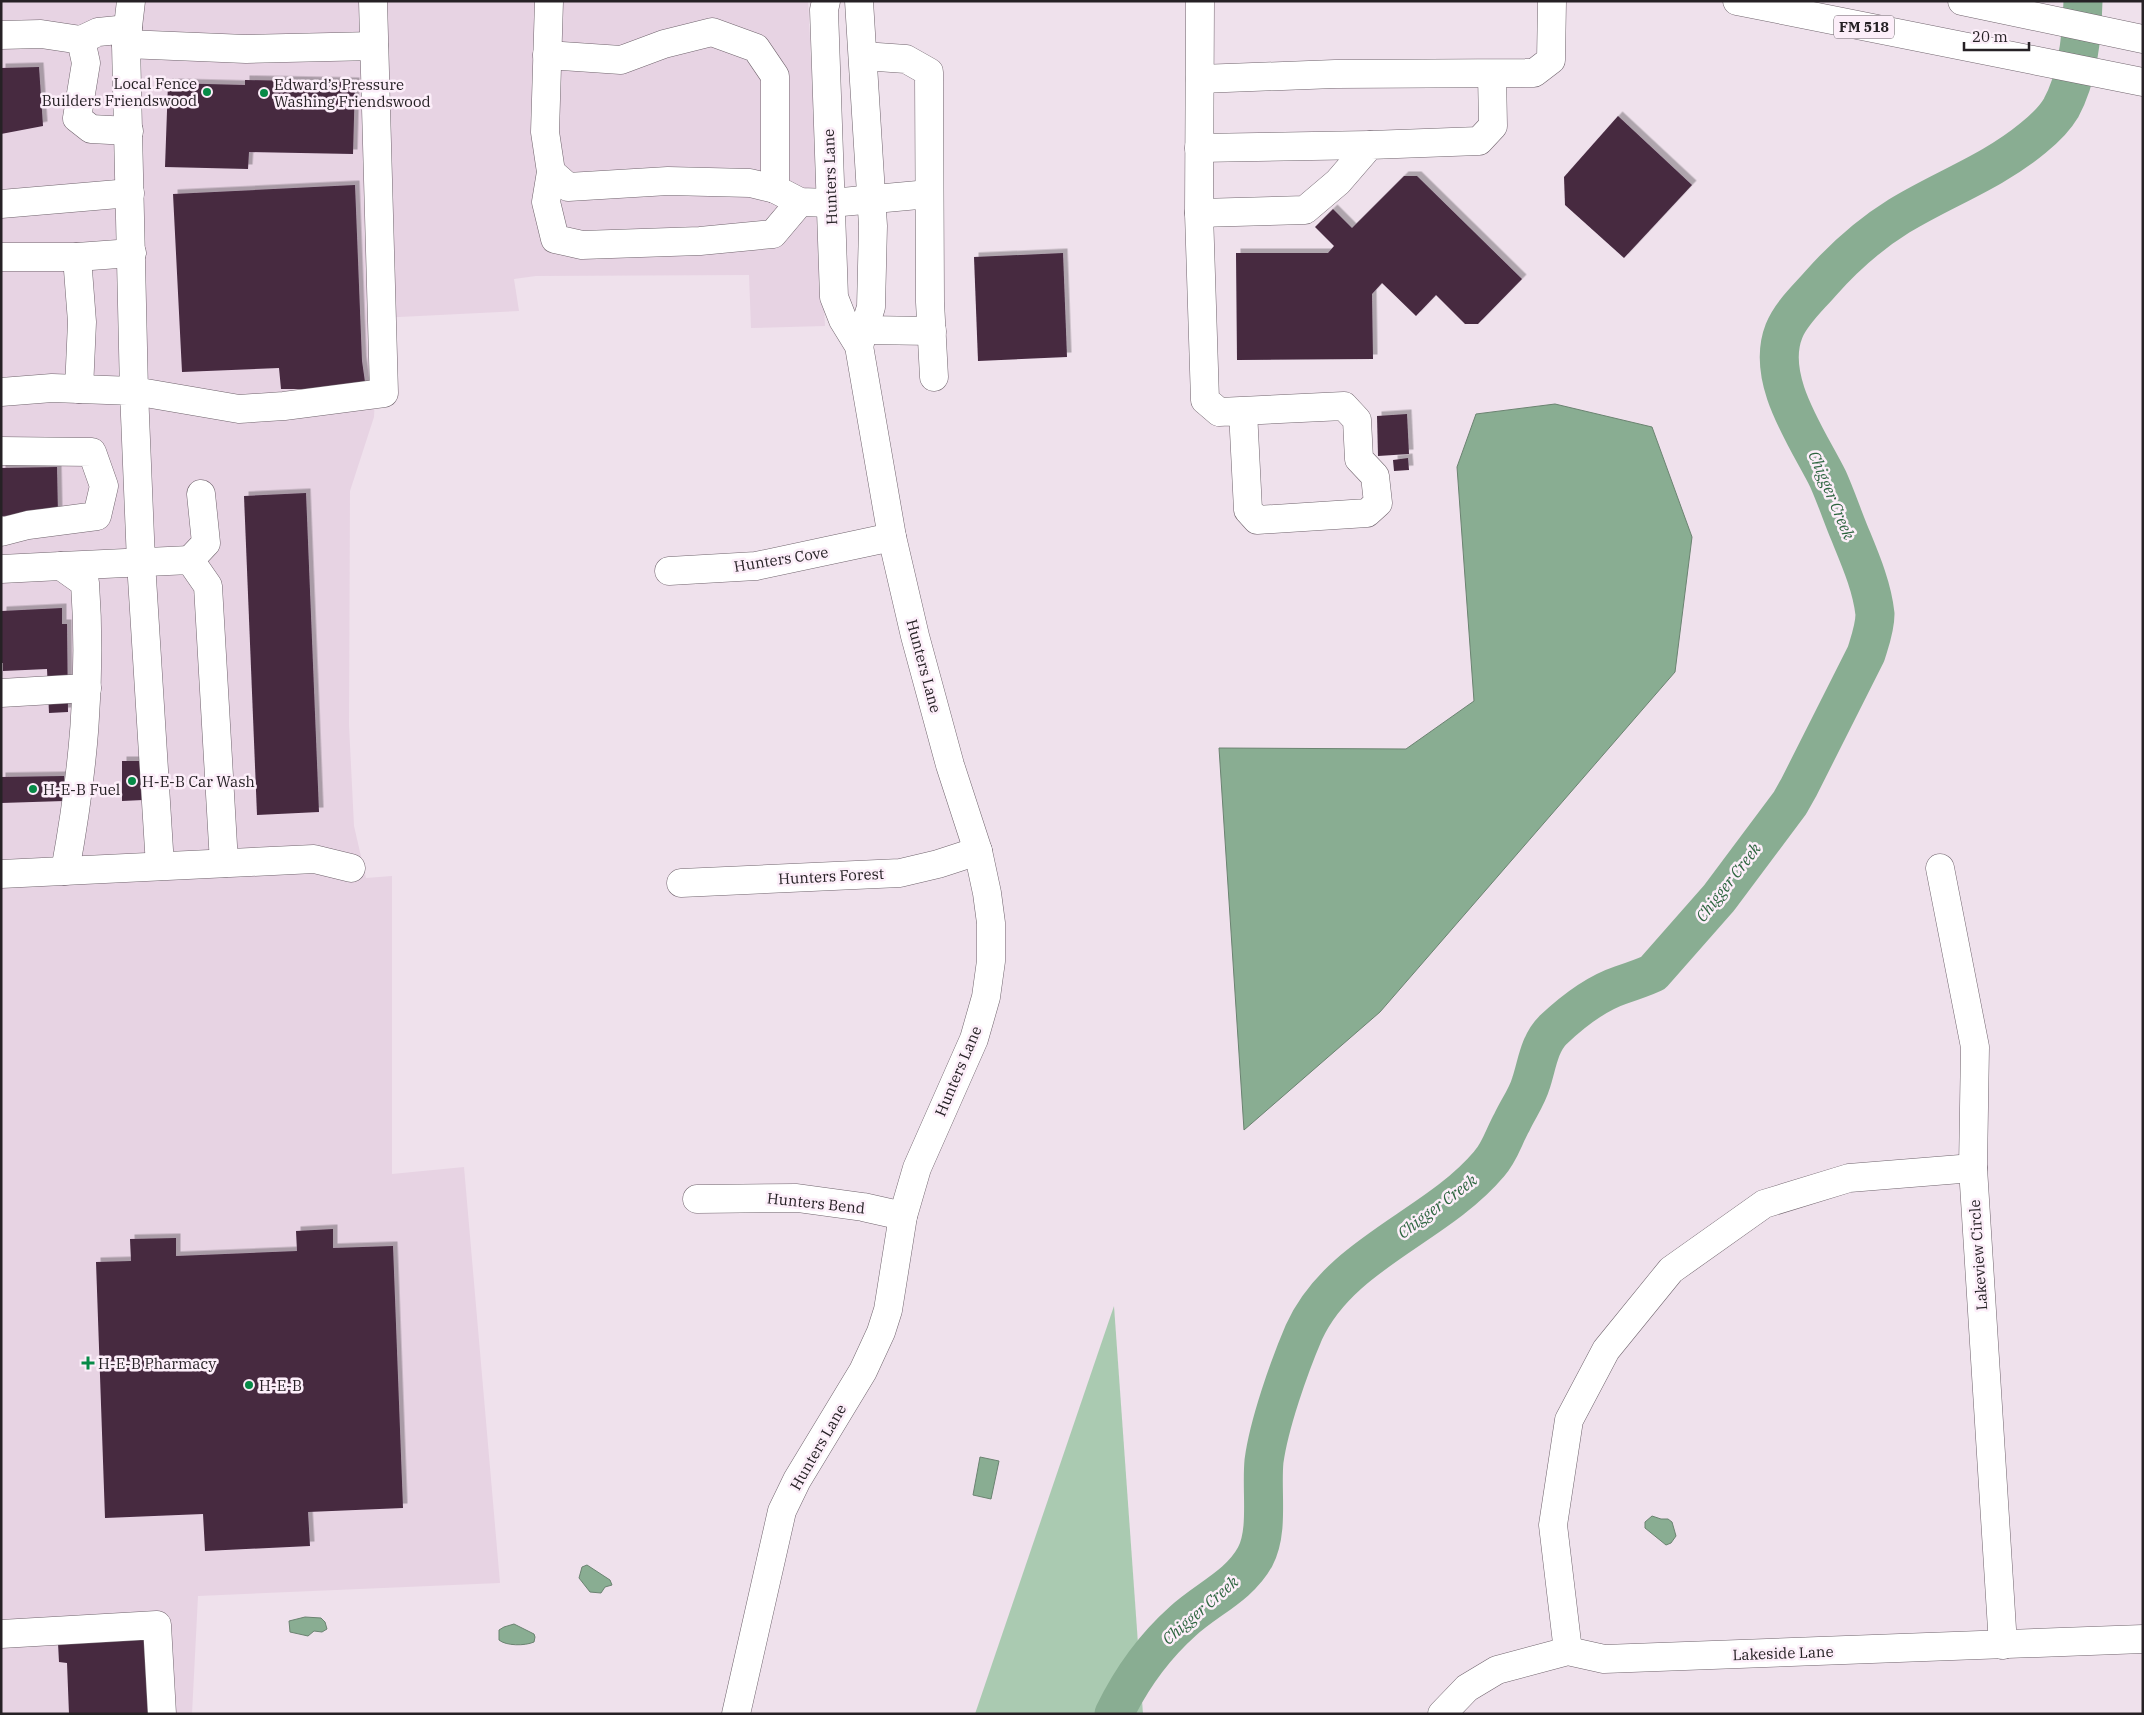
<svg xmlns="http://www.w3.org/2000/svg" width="2144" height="1715" font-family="'IBM Plex Serif',serif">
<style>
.built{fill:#e7d3e3}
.green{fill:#aacab1}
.water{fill:#89ad92;stroke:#6b8371}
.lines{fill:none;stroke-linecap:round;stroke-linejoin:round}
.river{stroke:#89ad92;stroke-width:39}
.building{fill:#462940;filter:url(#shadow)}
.minor-casing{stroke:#70646d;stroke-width:29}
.major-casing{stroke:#70646d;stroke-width:29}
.minor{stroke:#fff;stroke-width:28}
.major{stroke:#fff;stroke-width:28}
.poi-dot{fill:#078a47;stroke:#fceef9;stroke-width:2}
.labels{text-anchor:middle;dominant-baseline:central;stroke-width:5;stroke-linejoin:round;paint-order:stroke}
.shield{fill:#fceef9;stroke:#665e65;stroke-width:1}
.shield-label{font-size:14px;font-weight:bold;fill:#262125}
.poi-label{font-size:15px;fill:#262125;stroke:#fceef9;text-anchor:start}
.street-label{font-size:15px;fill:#262125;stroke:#fceef9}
.water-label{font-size:16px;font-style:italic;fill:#2d653f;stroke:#fceef9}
</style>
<defs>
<filter id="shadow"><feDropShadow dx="4.5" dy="-4.5" stdDeviation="0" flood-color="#0004"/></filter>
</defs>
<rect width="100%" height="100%" fill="#efe1ec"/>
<!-- built -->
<path class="built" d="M1 1H808L825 326 751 328 749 275 536 276 514 279 519 311 379 318 374 417 350 491 349 725 354 826 366 878 392 876V1174L464 1167 500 1583 198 1596 192 1714H1Z"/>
<!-- green -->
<path class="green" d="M1114 1306 1143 1714H975Z"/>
<!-- water -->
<g class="water">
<path d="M1555 404 1652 427 1692 537 1675 672 1380 1012 1244 1130 1219 748 1406 749 1474 701 1457 467 1476 414Z"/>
<path d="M980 1457 999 1461 991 1499 973 1495Z"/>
<path d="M1652 1516 1661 1519H1668L1672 1522 1676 1536 1671 1543 1666 1545 1645 1528V1522Z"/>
<path d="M587 1565 610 1580 612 1585 605 1587 601 1593 590 1592 579 1578 582 1567Z"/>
<path d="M305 1617 321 1618 325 1622 327 1629 322 1632 314 1631 308 1636 290 1632 289 1621Z"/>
<path d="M514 1624 534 1634 535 1637 534 1642C525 1646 506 1646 499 1640V1630L504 1627Z"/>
</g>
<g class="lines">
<!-- river -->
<path class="river" d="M1114 1714C1131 1679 1155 1646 1183 1621 1207 1599 1239 1586 1255 1557 1269 1531 1261 1491 1264 1461 1269 1424 1289 1367 1304 1332 1340 1253 1436 1227 1489 1164 1500 1152 1504 1136 1512 1122 1518 1109 1527 1097 1531 1083 1537 1065 1539 1044 1553 1030 1572 1012 1597 993 1621 985 1633 981 1642 978 1653 973L1719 898 1790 803 1799 787 1866 654C1870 641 1875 628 1875 614 1872 586 1860 559 1849 532 1842 515 1836 497 1828 479 1807 437 1765 379 1784 331 1791 313 1809 297 1821 283 1844 257 1870 234 1899 216 1943 189 1992 172 2033 138 2043 130 2054 120 2061 108 2078 77 2082 37 2083 1"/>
</g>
<!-- building -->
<g class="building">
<path d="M39 67 43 126 1 134V68Z"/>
<path d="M245 80 355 82 353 154 249 152 248 169 165 167 168 83 245 85Z"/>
<path d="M1618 116 1692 185 1624 258 1565 205 1564 177Z"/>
<path d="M1404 176H1417L1522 279 1478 324H1465L1436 295 1416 316 1382 283 1372 294 1373 359 1237 360 1236 253H1328L1334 246 1315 227 1333 209 1352 228Z"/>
<path d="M355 185 362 361 366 389H281L279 368 182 372 173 194Z"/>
<path d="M1063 253 1067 357 978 361 974 257Z"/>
<path d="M1407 414 1409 454 1378 456 1377 416Z"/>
<path d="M1408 458 1409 470 1394 471 1393 460Z"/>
<path d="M57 467 58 515 1 516V468Z"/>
<path d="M306 493 319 812 257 815 244 496Z"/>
<path d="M62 608V624H67L68 712 49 713 47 669 3 671V663H1L2 611Z"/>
<path d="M122 761H143V800L122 801Z"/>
<path d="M64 776V801L1 803V777Z"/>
<path d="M333 1229V1248L393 1246 403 1508 308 1512 310 1546 205 1551 203 1514 105 1518 96 1262 131 1261 130 1239 176 1238V1256L297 1251 296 1231Z"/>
<path d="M147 1637 150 1714H69L67 1663 59 1662 58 1643Z"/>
</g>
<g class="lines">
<!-- minor casing -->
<g class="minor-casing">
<g id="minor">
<path d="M131 1 126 44 134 391 239 409 284 406 384 393 373 1"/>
<path d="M549 1 545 132 551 172 568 187 668 181 750 183 775 189 800 202 831 203 929 194"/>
<path d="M859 1 873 226 871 307 859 346"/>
<path d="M1200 1 1199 213 1205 400 1219 412 1344 406 1357 420 1359 459 1375 476 1378 503 1367 513 1257 520 1248 510 1243 411"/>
<path d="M1 35 41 34 81 40 86 63 77 118 91 129 129 131"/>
<path d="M81 40 98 32 128 29"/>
<path d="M126 44 246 49 374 46"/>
<path d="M547 55 621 60 664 44 712 32 756 48 775 76V189"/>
<path d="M863 56 906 59 929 72 930 302 934 377"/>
<path d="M1200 79 1335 74 1534 73 1551 60 1552 1"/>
<path d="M1199 148 1370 145"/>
<path d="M551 172 546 202 555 239 582 245 700 241 773 234 800 202"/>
<path d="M1 204 130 193"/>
<path d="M1199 213 1305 210 1338 182 1370 145 1479 141 1493 126 1492 74"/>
<path d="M1 257H77"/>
<path d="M864 330 932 331"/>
<path d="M79 389 82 322 77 257 132 253"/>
<path d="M1 392 52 388 134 391 141 562 160 866"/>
<path d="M1 451 92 452 104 486 97 516 28 525 1 532"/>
<path d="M190 560 206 543 201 494"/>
<path d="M61 566 190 560 208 586 224 863"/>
<path d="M1 569 61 566 85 583C92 681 83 774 65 871"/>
<path d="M669 571 756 566 892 537"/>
<path d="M1 693 87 688"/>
<path d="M1940 868 1975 1047 1973 1168 2003 1645"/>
<path d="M1 874 314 859 351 868"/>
<path d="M681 883 900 873 938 864 978 851"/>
<path d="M697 1199 797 1198 863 1207 903 1216"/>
<path d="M1 1634 157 1625 162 1714"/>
<path d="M1568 1651 1553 1525 1569 1420 1606 1350 1671 1270 1764 1204 1849 1178 1973 1168"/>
<path d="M736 1714 782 1511 797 1480 863 1371 881 1332 888 1310 903 1216 917 1168 974 1039 986 997 991 961V923L987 893 978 851 950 765 915 636 892 537 859 346 843 320 834 297 824 10 826 1"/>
<path d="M1442 1714 1467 1688 1497 1670 1568 1651 1604 1659 2143 1639"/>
</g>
</g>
<!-- major casing -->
<g class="major-casing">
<g id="major">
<path d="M1737 1 2143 82"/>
<path d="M1962 1 2143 39"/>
</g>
</g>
<!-- minor -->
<use href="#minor" class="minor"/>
<!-- major -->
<use href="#major" class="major"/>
</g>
<!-- markers -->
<g class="poi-dot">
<circle cx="207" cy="92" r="5"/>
<circle cx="264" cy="93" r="5"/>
<circle cx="132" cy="781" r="5"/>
<circle cx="33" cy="789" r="5"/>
<path d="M85.5 1355.5h5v5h5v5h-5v5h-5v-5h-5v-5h5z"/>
<circle cx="249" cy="1385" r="5"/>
</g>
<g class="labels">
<!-- shield labels -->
<rect class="shield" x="1834" y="15.5" width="60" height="23" rx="4"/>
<g class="shield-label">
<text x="1864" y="27">FM 518</text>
</g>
<!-- poi labels -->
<g class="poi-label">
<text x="197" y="83" text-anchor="end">Local Fence<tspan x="197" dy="17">Builders Friendswood</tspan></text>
<text x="274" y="84">Edward’s Pressure<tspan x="274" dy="17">Washing Friendswood</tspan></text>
<text x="142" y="781">H-E-B Car Wash</text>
<text x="43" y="789">H-E-B Fuel</text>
<text x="98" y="1363">H-E-B Pharmacy</text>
<text x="259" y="1385">H-E-B</text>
</g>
<!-- street labels -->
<g class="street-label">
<text transform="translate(830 177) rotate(-92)">Hunters Lane</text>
<text transform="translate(781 559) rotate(-9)">Hunters Cove</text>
<text transform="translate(924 666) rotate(75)">Hunters Lane</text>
<text transform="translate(831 876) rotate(-3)">Hunters Forest</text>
<text transform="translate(958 1071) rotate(-67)">Hunters Lane</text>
<text transform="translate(816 1203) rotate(6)">Hunters Bend</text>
<text transform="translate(1978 1255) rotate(-94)">Lakeview Circle</text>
<text transform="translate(818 1447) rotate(-60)">Hunters Lane</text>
<text transform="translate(1783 1653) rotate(-2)">Lakeside Lane</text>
</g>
<!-- water labels -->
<g class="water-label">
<text transform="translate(1832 495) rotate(67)">Chigger Creek</text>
<text transform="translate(1728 882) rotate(-52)">Chigger Creek</text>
<text transform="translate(1437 1206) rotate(-37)">Chigger Creek</text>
<text transform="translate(1200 1610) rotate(-41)">Chigger Creek</text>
</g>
</g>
<!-- border -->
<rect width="2144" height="1715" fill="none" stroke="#262125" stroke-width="5"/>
<!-- scale -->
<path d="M1964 42v8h65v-8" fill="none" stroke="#262125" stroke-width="2.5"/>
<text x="1972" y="42" font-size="15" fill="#262125" stroke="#fceef9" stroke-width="4" paint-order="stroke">20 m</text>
</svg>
